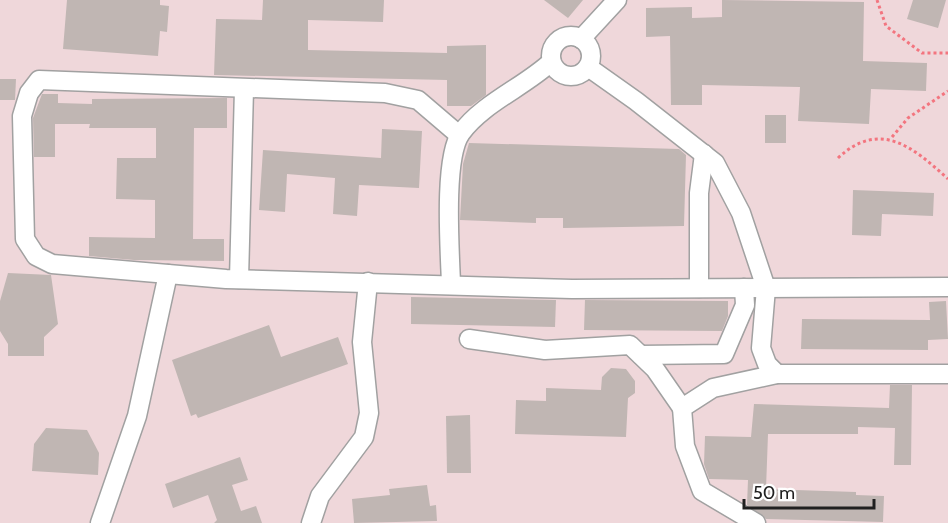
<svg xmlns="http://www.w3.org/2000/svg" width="948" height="523" font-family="Cabin,sans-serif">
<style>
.commercial{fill:#efd7da}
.building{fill:#c0b6b3}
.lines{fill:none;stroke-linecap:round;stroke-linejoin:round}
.minor-casing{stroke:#a1a1a1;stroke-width:21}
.path{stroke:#f3757f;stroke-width:3;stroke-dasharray:3 3;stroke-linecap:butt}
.minor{stroke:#fff;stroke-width:18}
</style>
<rect width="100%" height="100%" fill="#f0ebe7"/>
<!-- commercial -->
<rect class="commercial" x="0" y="0" width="948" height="523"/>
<!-- building -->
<g class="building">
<path d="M67 0H160V5L169 6 167 32 160 31 158 56 63 49Z"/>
<path d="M263 0H384L383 22 308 20V50L447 53V46L486 45V95L471 106H447V80L214 75 216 19 262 20Z"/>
<path d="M544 0H583L568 18Z"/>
<path d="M722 0 864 2 863 61 927 63 926 91 871 89 869 124 798 121 800 87 702 85V105H671L670 36 646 37V8L692 7V18L722 17Z"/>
<path d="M913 0H946L938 28 907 19Z"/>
<path d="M0 79H16L15 100H0Z"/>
<path d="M42 94H58V103L92 104V99L227 98V128H194L193 239H224V261L134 260 89 256V237L155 238V200L116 199 117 158H156V128H89L90 124H55V157H34L33 118Z"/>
<rect x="765" y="115" width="21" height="28"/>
<path d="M382 129 422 131 419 188 359 185 357 216 333 214 335 178 287 174 285 212 259 210 263 150 381 158Z"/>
<path d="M469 143 679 149 686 155 684 226 563 228V218H536V223L460 220 463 164Z"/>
<path d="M853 190 934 193 933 216 882 214 881 236 852 235Z"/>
<path d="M8 273 51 275 58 324 44 337V356H8V344L0 331V301Z"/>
<path d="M411 297 556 300 555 327 411 324Z"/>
<path d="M585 300 728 301V316L722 331 584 330Z"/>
<path d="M946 301 948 339 928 340V350L801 349 802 319 930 320 929 302Z"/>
<path d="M269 325 281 357 338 337 348 364 198 418 196 414 191 416 172 360Z"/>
<path d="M611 368 626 369 635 381V393L628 398 626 437 515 434 516 400 546 401V388L601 390 602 377Z"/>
<path d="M890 385H912L911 465H894L895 428 858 427V434H768L766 489 856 492V495L884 496 883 522 766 519 747 505 748 480 709 479 704 464 705 436 751 437 754 404 889 408Z"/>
<path d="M470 415 471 473H447L446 416Z"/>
<path d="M46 428 87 430 99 453 98 475 32 471 34 444Z"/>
<path d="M240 457 248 480 232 485 241 511 256 506 262 523H214L217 520 208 495 173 508 165 484Z"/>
<path d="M427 485 430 506 436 505 437 521 354 523 352 499 390 495 389 489Z"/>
</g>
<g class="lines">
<!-- minor casing -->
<g class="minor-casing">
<g id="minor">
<circle cx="571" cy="56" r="20"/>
<path d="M581 39 617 0"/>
<path d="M588 67 636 101 715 163 741 213 766 288 761 348 767 364 777 374"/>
<path d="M459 135 418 100 385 93 39 80 29 93 22 116 25 239 36 256 52 264 226 279 572 289 948 287"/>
<path d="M239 279 244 89"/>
<path d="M451 284C450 252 443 158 461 133 483 103 524 87 551 62"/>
<path d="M699 288V193L704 154"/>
<path d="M469 339 545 350 630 345 655 369 682 408"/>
<path d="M641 355 724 354 745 305 744 288"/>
<path d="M100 523 137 416 168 274"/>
<path d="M311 523 320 496 364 437 369 413 362 342 368 282"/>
<path d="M756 523 702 491 685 446 682 408 713 388 777 374H948"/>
</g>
</g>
<!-- path -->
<g class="path">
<path d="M877 0 886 26 922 53H948"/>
<path d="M892 137 908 118 948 91"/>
<path d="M838 158C880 119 913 147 948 179"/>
</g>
<!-- minor -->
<use href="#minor" class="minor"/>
</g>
<!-- scale -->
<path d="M744 499v9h130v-9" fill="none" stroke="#202020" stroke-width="3"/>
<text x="753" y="499" font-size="18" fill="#202020" stroke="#ffffff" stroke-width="4.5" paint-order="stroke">50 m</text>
</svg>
